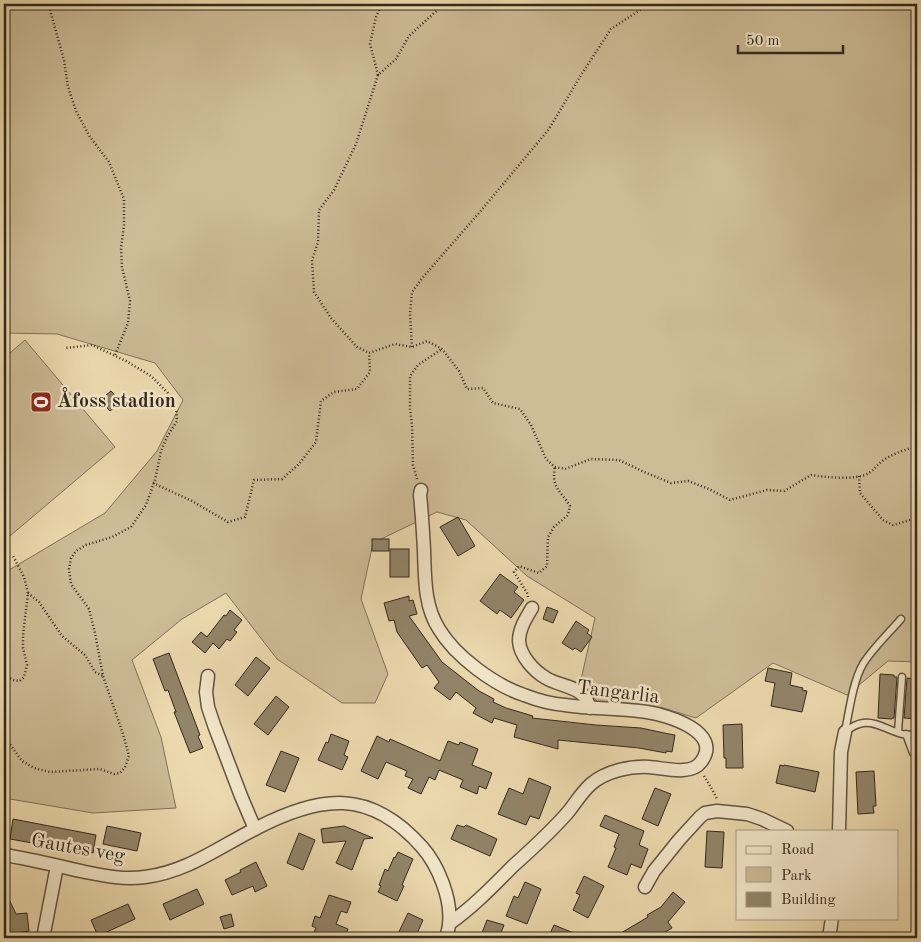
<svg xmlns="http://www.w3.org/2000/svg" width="921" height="942" font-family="'Old Standard TT',serif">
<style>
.green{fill:#cdbc96;stroke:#80725a}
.building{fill:#938569;stroke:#33281e}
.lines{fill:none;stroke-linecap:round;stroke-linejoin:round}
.service-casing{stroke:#615442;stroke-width:9}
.minor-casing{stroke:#615442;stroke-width:15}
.path{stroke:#33281e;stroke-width:2.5;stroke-dasharray:1 2.5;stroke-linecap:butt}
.service{stroke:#f3e7ca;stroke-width:6}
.minor{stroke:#f3e7ca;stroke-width:12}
.labels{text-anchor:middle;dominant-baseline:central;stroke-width:5;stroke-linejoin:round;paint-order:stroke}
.poi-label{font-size:20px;font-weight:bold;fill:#33281e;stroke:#f3e7ca;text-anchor:start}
.street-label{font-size:20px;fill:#33281e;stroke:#f3e7ca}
</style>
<rect width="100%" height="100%" fill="#ecdaae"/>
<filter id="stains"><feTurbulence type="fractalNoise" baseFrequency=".004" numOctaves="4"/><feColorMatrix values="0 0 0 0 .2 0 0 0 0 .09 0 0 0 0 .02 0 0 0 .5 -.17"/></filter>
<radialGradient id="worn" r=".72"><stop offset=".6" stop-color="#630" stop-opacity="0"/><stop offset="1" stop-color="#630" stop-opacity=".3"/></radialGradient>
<!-- green -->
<g class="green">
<path d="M4 4H917V662L888 661 847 695 773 663 696 718 663 708 598 702 580 684 595 618 527 576 466 520 437 512 373 543 361 599 388 674 375 703H342L277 659 226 593 182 619 132 660 161 737 176 808 93 813 4 798V573L105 513 157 451 183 400 155 363 57 334 4 333Z"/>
<path d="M25 340 115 447 4 541V358Z"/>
</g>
<!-- building -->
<g class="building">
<path d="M111 391 121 402 110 411 100 400Z"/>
<path d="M458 517 475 546 458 556 440 527Z"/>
<rect x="372" y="539" width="17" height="12"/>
<rect x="390" y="549" width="19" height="28"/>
<path d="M500 574 518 587 514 592 524 600 511 618 500 610 497 614 480 601Z"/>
<path d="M409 596V601L413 600 417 614 409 616 437 655 442 662 479 691 494 699 493 702 506 708 533 716 532 718 596 725 641 728 669 734 675 735 672 752 666 751V753L639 748 558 740V749L514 737 517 725 494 718 492 723 473 713 476 708 456 692 450 700 434 688 439 682 427 665 422 668 397 632 394 620 389 621 384 603Z"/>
<path d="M547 607 558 611 553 623 543 619Z"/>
<path d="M230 610 242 620 234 630 237 632 230 641 227 639 219 649 213 643 205 653 192 642 201 632 207 637 224 615 226 616Z"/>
<path d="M576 621 589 630 587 633 592 637 581 652 575 648 573 650 562 643Z"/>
<path d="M169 653 200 735 198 736 203 748 190 753 174 712H176L168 690 165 691 153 659Z"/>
<path d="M256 657 270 668 248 696 235 685Z"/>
<path d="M768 668 792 673 790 685 803 688 802 690 807 691 802 712 771 706 775 683 765 681Z"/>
<path d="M880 674 894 675V677H897L894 718H892V719L878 718Z"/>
<path d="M907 678 917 679V719L904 718Z"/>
<path d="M276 696 289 707 268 735 254 724Z"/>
<path d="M742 724 743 768H726V758H724L723 725Z"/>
<path d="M331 734 349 741 344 755 348 757 342 770 318 760 326 742 328 743Z"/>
<path d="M377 736 389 742 390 739 440 761 448 741 459 745 460 742 478 749 472 765 492 773 486 789 479 786 477 794 460 787 463 780 439 770 435 780 429 777 421 794 408 788 413 779 405 776 407 771 386 762 378 779 361 771Z"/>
<path d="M281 751 299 758 285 792 266 785Z"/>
<path d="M780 765 784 766V765L819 772 815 792 776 783Z"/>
<path d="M874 771 876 806H873L874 813 858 814 856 772Z"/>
<path d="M529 778 551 787 539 819 530 816 526 825 498 814 509 788 523 794Z"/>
<path d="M655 788 671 794 658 826 642 819Z"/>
<path d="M605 815 644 831 639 845 648 849 641 868 631 864 627 875 608 867 616 848 614 847 619 834 600 826Z"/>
<path d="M13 819 96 835 93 853 60 847V848L10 839Z"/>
<path d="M457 825 464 827 466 825 497 839 490 856 451 839Z"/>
<path d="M107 826 141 833 137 851 103 844Z"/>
<path d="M344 826 373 838 364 839 352 870 336 863 346 841 323 843 321 829Z"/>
<path d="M707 831 724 832 722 868 705 867Z"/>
<path d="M299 833 315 840 303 870 287 863Z"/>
<path d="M398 852 413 859 402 885 404 886 397 901 378 892 381 886 379 885 385 869 388 871 394 857 395 858Z"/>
<path d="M256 862 267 886 255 892 253 886 232 895 225 880 241 872 240 870Z"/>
<path d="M584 876 604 886 588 918 573 910 580 895 576 893Z"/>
<path d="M525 882 541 889 527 924 506 916 514 896 518 898Z"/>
<path d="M4 889 16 914 27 913 29 931 6 935 4 915Z"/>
<path d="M197 889 204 904 170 920 163 904Z"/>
<path d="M673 892 685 902 668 922 672 928 655 938H631L621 933 648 917 647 915 661 907Z"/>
<path d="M329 895 351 902 347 913 341 911 336 924 348 929 344 938 333 934 331 938H329L314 932 316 928 312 926 315 916 320 918Z"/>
<path d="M128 904 135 919 98 936 91 920Z"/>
<path d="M408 913 423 920 415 938H396Z"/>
<path d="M231 914 234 926 224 929 220 917Z"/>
<path d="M487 920 504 925 499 938H480Z"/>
<path d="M554 925 586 938H548Z"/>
</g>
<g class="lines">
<!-- service casing -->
<g class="service-casing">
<g id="service">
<path d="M845 732C849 712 853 681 863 664 873 648 888 634 901 619"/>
<path d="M845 732C850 728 856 724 863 723 881 720 900 741 917 733"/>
<path d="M898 732 902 677"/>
<path d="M906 734 913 753"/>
</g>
</g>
<!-- minor casing -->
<g class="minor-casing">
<g id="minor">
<path d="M421 490 420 495C422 514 423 532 424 550 425 577 424 606 439 629 455 656 494 685 524 695 537 700 551 704 565 705 592 709 620 708 647 712 667 715 724 732 701 762 691 776 664 768 649 767 630 766 606 771 591 784 582 792 576 802 569 811 552 831 532 849 513 866 493 886 473 907 450 923"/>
<path d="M532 608C526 618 519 629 519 641 520 656 534 671 546 678 557 685 576 686 585 697 587 700 588 704 590 708"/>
<path d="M208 676 206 692 208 707 214 725 241 796 255 829"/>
<path d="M839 831 841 752 845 732"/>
<path d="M4 855C31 859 58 866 85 872 105 876 125 880 145 877 187 872 219 847 255 829 320 795 370 788 422 847 438 865 452 899 449 924 449 928 447 934 446 938"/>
<path d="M645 887 654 871 679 840 700 817 705 813 717 811 747 814 762 819 787 831"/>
<path d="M43 938 57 866"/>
<path d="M829 938 832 918"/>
</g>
</g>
<!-- path -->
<g class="path">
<path d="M46 4 50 10 64 60 68 87 76 111 90 137 109 162 124 199V225L121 248 122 267 130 301 128 323 115 355"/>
<path d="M444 4 409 36 396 59 378 75 356 144 334 190 319 210 318 242 312 260 314 292 331 318 357 347 369 353 395 344 412 347 427 341 442 349 459 371 467 389 483 388 493 403 520 409 531 425 546 459 555 467 565 469 591 459 619 460 644 472 671 483 688 481 709 489 730 500 767 490 784 491 811 475C825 477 856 481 869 473 874 470 877 465 881 462 891 454 905 450 917 446"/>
<path d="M378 75 370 44 376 17 382 4"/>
<path d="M412 347 410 314 412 292 424 276 479 213 549 129 581 75 611 29 649 4"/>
<path d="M859 476 860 493 883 520 893 525 917 518"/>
<path d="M417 479 413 465 412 425 410 409V376L418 365 442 349"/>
<path d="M153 483 192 501 228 522 245 517 254 480 282 479 299 464 316 442 321 401 334 392 357 389 370 372 369 353"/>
<path d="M28 593 39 602 62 636 85 655 95 672 103 676"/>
<path d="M528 597 527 593 514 572 519 566 539 573 547 566 548 537 554 527 568 515 570 506C560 490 551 487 555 467"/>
<path d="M4 675 13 680 20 681 24 677 27 665 23 648V635L28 593 24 577 13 556"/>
<path d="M4 736 22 761 34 768 50 772 100 769 114 774 120 773 125 767 129 756 123 734 103 676 95 633 89 609 71 584 69 569 71 558 76 551 86 545 112 537 131 527 146 505 155 480 161 451 167 437 177 421 176 407 168 393 151 376 126 361 92 345 66 348"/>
<path d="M704 776 712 789 717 799"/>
</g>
<!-- service -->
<use href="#service" class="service"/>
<!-- minor -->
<use href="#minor" class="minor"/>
</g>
<!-- icons -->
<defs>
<g id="stadium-square" transform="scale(1.125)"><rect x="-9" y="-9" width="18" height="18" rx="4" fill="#8f2418" stroke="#f3e7ca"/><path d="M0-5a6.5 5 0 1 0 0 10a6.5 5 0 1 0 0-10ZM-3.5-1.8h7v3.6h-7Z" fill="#fff"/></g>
</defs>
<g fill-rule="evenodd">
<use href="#stadium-square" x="41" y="402"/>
</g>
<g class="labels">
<!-- poi labels -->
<g class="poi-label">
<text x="57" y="402">Åfoss stadion</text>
</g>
<!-- street labels -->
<g class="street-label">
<text transform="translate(618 693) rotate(7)">Tangarlia</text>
<text transform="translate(78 849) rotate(10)">Gautes veg</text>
</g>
</g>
<!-- margin -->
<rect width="921" height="942" fill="none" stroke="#ecdaae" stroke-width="20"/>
<rect x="5" y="5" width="911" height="932" fill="none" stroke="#33281e" stroke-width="2.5"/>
<rect x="10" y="10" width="901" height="922" fill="none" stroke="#33281e"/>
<!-- legend -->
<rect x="736" y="830" width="162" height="90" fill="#f3e7ca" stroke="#a69b85"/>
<rect x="746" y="846" width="25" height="8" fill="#f3e7ca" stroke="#a69b85"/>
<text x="781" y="854" font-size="15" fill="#33281e">Road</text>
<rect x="746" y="867" width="25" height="15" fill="#cdbc96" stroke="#a69b85"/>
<text x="781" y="880" font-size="15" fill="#33281e">Park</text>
<rect x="746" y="892" width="25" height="15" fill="#938569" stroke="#a69b85"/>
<text x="781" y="904" font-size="15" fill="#33281e">Building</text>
<!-- scale -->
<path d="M738 45v8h105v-8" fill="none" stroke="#33281e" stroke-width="2.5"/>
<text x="746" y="45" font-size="15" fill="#33281e" stroke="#f3e7ca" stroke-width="4" paint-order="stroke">50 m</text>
<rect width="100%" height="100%" filter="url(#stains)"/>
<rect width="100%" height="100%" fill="url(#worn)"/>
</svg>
